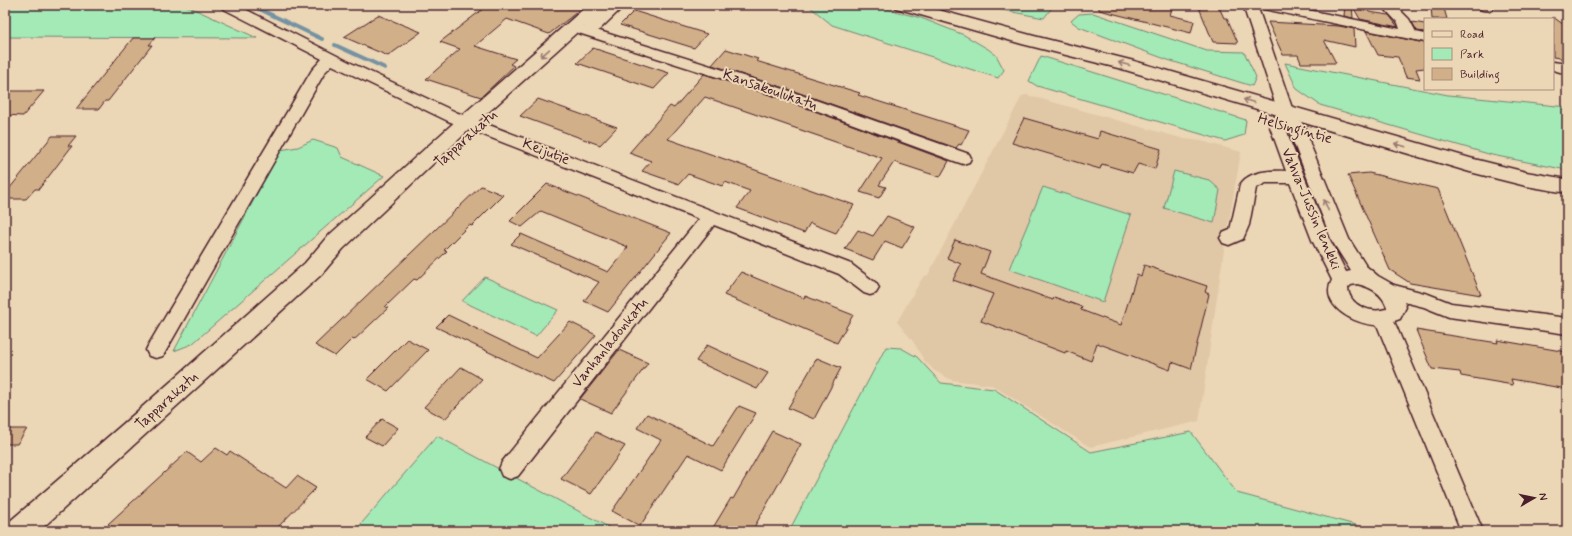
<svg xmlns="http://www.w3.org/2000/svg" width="1572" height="536" font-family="Mynerve,sans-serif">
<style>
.built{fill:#e0c7a6}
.green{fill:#a3eab7;stroke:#768471}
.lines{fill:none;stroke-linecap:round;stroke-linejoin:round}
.stream{stroke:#7592a2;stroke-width:4}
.building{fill:#d1af89;stroke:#4a1f2b}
.street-casing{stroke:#4a1f2b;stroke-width:3}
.secondary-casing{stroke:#4a1f2b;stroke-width:3}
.street{fill:#ebd6b5;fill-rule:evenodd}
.secondary{fill:#ebd6b5;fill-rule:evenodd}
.oneway{stroke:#9a7a70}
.labels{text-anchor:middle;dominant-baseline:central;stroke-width:4;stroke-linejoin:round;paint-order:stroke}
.street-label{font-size:15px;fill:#4a1f2b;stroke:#ebd6b5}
</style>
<rect width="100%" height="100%" fill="#ebd6b5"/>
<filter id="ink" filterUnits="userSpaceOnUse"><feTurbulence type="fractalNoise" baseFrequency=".025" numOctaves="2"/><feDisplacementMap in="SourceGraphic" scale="8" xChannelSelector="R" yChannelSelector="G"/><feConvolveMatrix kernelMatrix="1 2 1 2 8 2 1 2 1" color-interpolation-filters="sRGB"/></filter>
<g filter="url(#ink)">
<!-- built -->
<path class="built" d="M1027 95 1184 139 1201 141 1241 152 1224 249 1199 421 1090 447 992 385 952 380 935 371 924 360 913 341 897 322 923 277 928 275 1022 96Z"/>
<!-- green -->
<g class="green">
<path d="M5 5H185L257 38 5 37Z"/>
<path d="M809 5H871L921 18 964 35 988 49 996 55 1004 70 998 78 832 25 809 6Z"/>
<path d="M976 5H1054L1044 18Z"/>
<path d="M1093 13 1207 51 1244 52 1256 77 1252 86 1168 60 1079 27 1071 21 1079 14Z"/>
<path d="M1041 56 1246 120 1244 135 1225 141 1037 86 1029 81Z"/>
<path d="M1285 63 1448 95 1567 107V170L1492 155 1320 105 1297 89Z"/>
<path d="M313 140 338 148 342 157 384 176 192 344 174 351 280 150 298 147Z"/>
<path d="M1174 171 1209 180 1220 190 1214 223 1164 208Z"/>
<path d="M1043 187 1131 215 1103 302 1009 269Z"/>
<path d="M485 277 558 310 536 336 462 301Z"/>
<path d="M886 347 901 348 917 357 941 383 994 389 1091 452 1191 432 1237 493 1363 527 1365 531H789Z"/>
<path d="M437 436 616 531H355Z"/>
</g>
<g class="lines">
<!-- stream -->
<g class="stream">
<path d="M251 5 322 39"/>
<path d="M335 45 385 68"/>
</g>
</g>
<!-- building -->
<g class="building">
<path d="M488 5H586L549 34 507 19 475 46 516 59 510 64 514 66 481 97 426 79 460 49 440 42Z"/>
<path d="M1099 5H1173L1170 15 1194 21 1191 33 1099 10Z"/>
<path d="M1198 5H1218L1224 18H1227L1238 43 1213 42Z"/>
<path d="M1345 5H1352L1353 18 1344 16Z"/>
<path d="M1352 5H1364L1369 12 1389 15 1398 27 1360 19Z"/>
<path d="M1431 5H1443L1447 19H1432Z"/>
<path d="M634 11 707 34 694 48 620 25Z"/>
<path d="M378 15 421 32 388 56 344 37Z"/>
<path d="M1553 17 1567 27V59L1553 57Z"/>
<path d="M1268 22 1339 26 1354 29 1355 47 1324 40 1336 63H1301L1298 55H1283Z"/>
<path d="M1412 22 1425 24V32L1417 31Z"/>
<path d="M1366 31 1425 43V68L1416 69 1420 79 1406 77 1398 57 1378 55Z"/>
<path d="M133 38H155L149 45H152L108 101H105L99 109H76Z"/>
<path d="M593 48 669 73 654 89 577 63Z"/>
<path d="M726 49 758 59 756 61 860 93 858 95 969 130 961 145 959 144 956 148 788 89 712 65Z"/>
<path d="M704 74 777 97 949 161 940 177 894 162 879 185 886 187 879 198 860 192 882 158 705 97 668 139 854 205 836 233 810 223 804 233 737 208 750 191 725 182 722 186 688 174 679 184 642 171 651 161 629 153 670 106 674 108Z"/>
<path d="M5 91H44L23 116 5 115Z"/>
<path d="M538 99 617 127 600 145 520 116Z"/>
<path d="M1024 118 1098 139 1100 131 1161 149 1155 169 1138 164 1133 173 1102 164 1100 169 1012 143Z"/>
<path d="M52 136H76L68 146H72L39 189H35L26 199H5V194Z"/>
<path d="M1369 173 1438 189 1481 295 1410 283 1390 270 1348 175Z"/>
<path d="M547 184 671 233 608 312 584 301 599 282 511 244 521 234 608 272 628 247 541 211 522 227 510 221Z"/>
<path d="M481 186 503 195 472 226 469 225 444 250 447 251 417 280 414 279 385 307 388 308 354 340 352 339 335 356 315 345Z"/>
<path d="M887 216 915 227 902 248 885 241 873 260 845 249 858 230 873 236Z"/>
<path d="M955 240 990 252 981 274 1053 300 1054 297 1082 307 1081 310 1121 325 1137 274 1141 276 1144 265 1207 286 1205 292 1209 294 1191 369 1172 362 1170 370 1097 343 1091 361 1066 351 1065 353 981 321 993 294 953 280 961 264 947 258Z"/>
<path d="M741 272 804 298 805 296 853 315 837 343 724 295Z"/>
<path d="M448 315 537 358 570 322 596 335 554 383 436 327Z"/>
<path d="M1416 330 1498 343 1497 340 1567 352V389L1511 379 1513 385 1461 376 1460 372 1432 369Z"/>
<path d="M407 339 428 350 388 391 367 379Z"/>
<path d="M707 345 768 373 757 389 696 361Z"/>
<path d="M619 350 648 363 611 413 580 399Z"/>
<path d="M817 358 841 368 814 419 788 408Z"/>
<path d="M461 367 482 379 445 419 424 407Z"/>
<path d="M739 406 756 413 721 470 688 454 640 526 612 511 661 440 637 428 647 414 713 446Z"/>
<path d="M382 419 398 428 382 446 365 437Z"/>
<path d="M5 429H27L17 444H5Z"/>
<path d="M772 431 801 444 752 531H711L731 498 733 499Z"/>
<path d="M596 432 625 446 591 494 561 479Z"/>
<path d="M216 448 227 455 230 451 286 488 297 476 316 488 274 531H119L108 524 187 452 201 462Z"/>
</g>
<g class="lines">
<!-- street casing -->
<g class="street-casing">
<g id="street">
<path d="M220 5H237L349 62 458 113 851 264 876 283 879 288 876 293 870 295 864 293 839 274 714 225 518 476 510 479 502 476 499 469 502 462 699 219 448 121 332 65 325 72 163 356 156 358 149 356 146 350 149 344 312 70 322 59 222 8Z"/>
<path d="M1243 5H1257L1293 111 1307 130 1310 144 1349 239 1366 266 1378 276 1394 285 1428 294 1451 303 1567 318V334L1449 317 1424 307 1404 302 1406 307 1400 319 1394 321 1483 531H1461L1377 325C1356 325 1318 306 1332 280L1312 240 1290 183H1266L1256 188 1249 225 1243 239 1229 245 1223 243 1220 238 1223 233 1230 230 1240 185C1248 171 1271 170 1286 171L1269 124 1278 112ZM1286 123 1291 131 1294 144 1332 241 1351 271 1346 272 1330 240 1290 141 1285 124ZM1357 284C1371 287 1382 293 1387 307L1386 309C1370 314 1349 305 1348 288L1351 285Z"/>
<path d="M1257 5H1284L1400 29 1398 23 1384 8 1386 5H1395L1409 19 1416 32 1425 34V42L1264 9 1259 8Z"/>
<path d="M1476 5H1491L1493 7 1491 10C1485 11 1480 11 1476 5Z"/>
<path d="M574 23 787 90 969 154 971 158 969 162 963 164 957 162 777 96 569 30 567 27 569 24Z"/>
<path d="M1553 62 1567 64V74L1553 70Z"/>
</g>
</g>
<!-- secondary casing -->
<g class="secondary-casing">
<g id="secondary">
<path d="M588 5H606L605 7 607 5H625L598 31 592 32 586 31 584 26 473 126 343 249 321 275 39 531H5L9 522 123 424 305 263 327 237 459 118Z"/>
<path d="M894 5H920L1034 36 1134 61 1470 158 1526 172 1567 179V193L1526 186 1470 172 1122 69 1022 44 896 8Z"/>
</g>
</g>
<!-- street -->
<use href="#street" class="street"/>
<!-- secondary -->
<use href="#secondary" class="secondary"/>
</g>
<!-- one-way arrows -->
<defs><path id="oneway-shaft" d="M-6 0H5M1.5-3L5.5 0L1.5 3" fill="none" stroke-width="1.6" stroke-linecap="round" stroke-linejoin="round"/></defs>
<g class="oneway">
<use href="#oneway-shaft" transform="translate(545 53) rotate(139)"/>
<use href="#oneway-shaft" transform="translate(1124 64) rotate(-165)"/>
<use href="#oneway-shaft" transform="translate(1249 101) rotate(-163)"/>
<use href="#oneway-shaft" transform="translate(1400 145) rotate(-164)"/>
<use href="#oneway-shaft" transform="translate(1326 205) rotate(-112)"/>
</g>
</g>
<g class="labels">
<!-- street labels -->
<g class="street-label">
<text transform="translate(770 90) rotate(19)">Kansakoulukatu</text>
<text transform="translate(1295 129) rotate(16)">Helsingintie</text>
<text transform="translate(466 139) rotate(-42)">Tapparakatu</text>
<text transform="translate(546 152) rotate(21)">Keijutie</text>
<text transform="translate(1311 209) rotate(67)">Vahva-Jussin lenkki</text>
<text transform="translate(610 343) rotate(-51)">Vanhanladonkatu</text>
<text transform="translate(167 401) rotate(-42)">Tapparakatu</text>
</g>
</g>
<!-- margin -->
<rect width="1572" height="536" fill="none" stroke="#ebd6b5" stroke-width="20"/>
<rect x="10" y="10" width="1552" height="516" fill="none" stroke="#4a1f2b" stroke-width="1.5" filter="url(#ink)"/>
<!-- legend -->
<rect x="1424" y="18" width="130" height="72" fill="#ebd6b5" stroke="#ab8d7e"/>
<rect x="1432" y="31" width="20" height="6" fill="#ebd6b5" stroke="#ab8d7e"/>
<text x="1460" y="38" font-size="12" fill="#4a1f2b">Road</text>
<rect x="1432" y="48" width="20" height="12" fill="#a3eab7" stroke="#ab8d7e"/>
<text x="1460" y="58" font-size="12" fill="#4a1f2b">Park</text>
<rect x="1432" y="68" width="20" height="12" fill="#d1af89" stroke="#ab8d7e"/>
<text x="1460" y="78" font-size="12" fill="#4a1f2b">Building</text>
<!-- north arrow -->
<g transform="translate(1534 498) rotate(81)" stroke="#ebd6b5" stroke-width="3" paint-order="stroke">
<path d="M0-3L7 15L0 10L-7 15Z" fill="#4a1f2b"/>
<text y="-6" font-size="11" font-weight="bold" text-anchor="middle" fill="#4a1f2b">N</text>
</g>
</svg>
